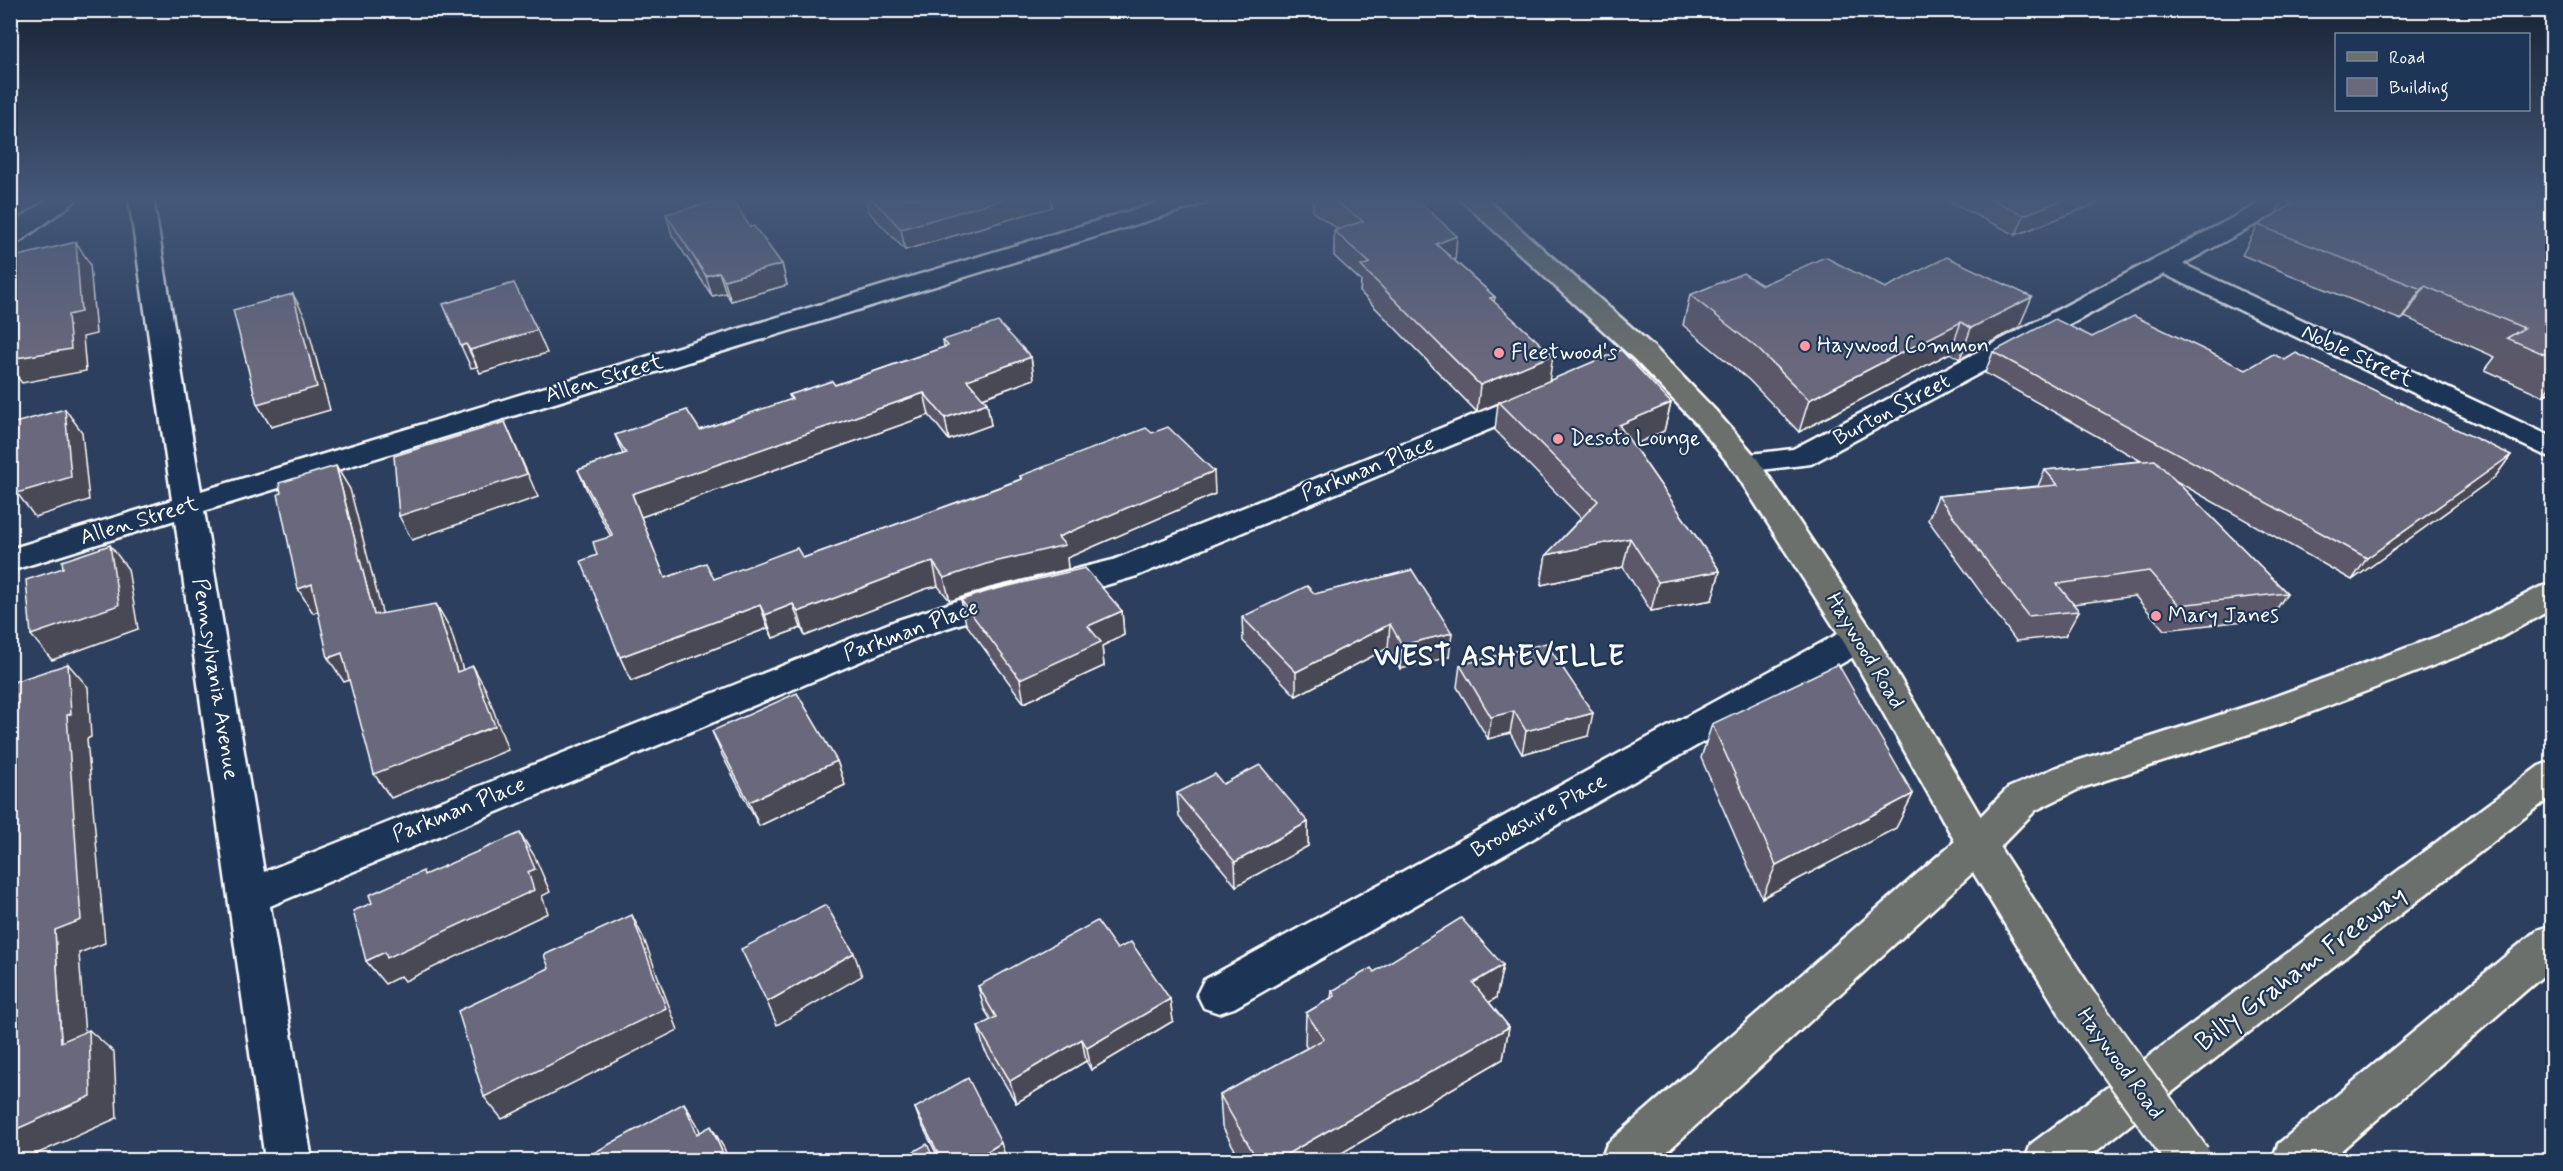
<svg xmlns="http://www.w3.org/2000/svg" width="2563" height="1171" font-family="Mynerve,sans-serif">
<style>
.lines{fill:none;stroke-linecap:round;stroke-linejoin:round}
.street-casing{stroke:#fff;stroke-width:5}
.secondary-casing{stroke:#fff;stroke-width:5}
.primary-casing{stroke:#fff;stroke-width:5}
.highway-casing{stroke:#fff;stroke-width:5}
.street{fill:#1d3557;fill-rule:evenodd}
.secondary{fill:#1d3557;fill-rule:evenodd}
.primary{fill:#6c706d;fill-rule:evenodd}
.highway{fill:#6c706d;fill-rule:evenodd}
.primary-bridge-casing{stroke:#fff;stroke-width:46;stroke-linecap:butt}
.primary-bridge{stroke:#6c706d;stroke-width:42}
.wall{fill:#5b596a;stroke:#fff;stroke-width:1.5}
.shaded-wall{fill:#4a4956;stroke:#fff;stroke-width:1.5}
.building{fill:#6a687b;stroke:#fff;stroke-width:1.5}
.poi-dot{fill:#ff9aa2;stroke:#1d3557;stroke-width:2}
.labels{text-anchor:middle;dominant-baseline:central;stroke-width:4.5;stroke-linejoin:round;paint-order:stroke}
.poi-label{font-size:22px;fill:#fff;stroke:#1d3557;text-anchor:start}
.street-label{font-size:22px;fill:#fff;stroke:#1d3557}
.near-street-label{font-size:27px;fill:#fff;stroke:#1d3557}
.district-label{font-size:28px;font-weight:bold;letter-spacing:1.5px;fill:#fff;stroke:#1d3557}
</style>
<rect width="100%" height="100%" fill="#2c3f5e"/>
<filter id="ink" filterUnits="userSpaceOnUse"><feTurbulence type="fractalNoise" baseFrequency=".0167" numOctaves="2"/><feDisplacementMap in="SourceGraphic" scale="12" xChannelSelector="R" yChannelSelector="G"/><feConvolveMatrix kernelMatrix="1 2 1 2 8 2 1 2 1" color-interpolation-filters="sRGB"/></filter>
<g filter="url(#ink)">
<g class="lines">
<!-- street casing -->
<g class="street-casing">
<g id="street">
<path d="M129 198H153L201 491 1173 198H1209L1205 203 204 511 264 872 895 621 991 590 1113 560 1528 393 1538 390 1548 393 1552 399 1548 405 1137 576 1089 590 996 612 919 637 270 906 312 1160H265L175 520 10 571V549L172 500Z"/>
<path d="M2270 198H2299L2295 203 2183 264 2552 437V457L2542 454 2164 274 1811 464 1744 472 1733 470 1729 463 1733 456 1793 449Z"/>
<path d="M1859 626 1871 629 1876 638 1871 647 1234 1008 1219 1013 1204 1008 1197 994 1204 980 1847 629Z"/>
</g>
</g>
<!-- secondary casing -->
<g class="secondary-casing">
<path id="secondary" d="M50 198H77L73 203 19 242 10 244V225Z"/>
</g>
<!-- primary casing -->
<g class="primary-casing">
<path id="primary" d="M1459 198H1485L1654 347 1715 410 1755 456 1871 629 1991 834 2094 993 2101 1007 2094 1021 2079 1027 2064 1021 1963 856 1845 644 1733 469 1695 422 1634 359Z"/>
</g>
<!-- highway casing -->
<g class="highway-casing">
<g id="highway">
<path d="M2552 584V609L2487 645 2283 723 2081 788 2036 810 1991 856 1658 1160H1601L1607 1144 1963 834 2008 788 2055 768 2257 703 2463 627 2540 587Z"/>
<path d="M2552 761V796L2085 1160H2025L2031 1144 2539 766Z"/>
<path d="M2552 925V968L2330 1160H2272L2278 1144 2537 930Z"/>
</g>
</g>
<!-- street -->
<use href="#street" class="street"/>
<!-- secondary -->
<use href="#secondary" class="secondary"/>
<!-- primary -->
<use href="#primary" class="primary"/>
<!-- highway -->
<use href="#highway" class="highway"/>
<!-- primary-bridge casing -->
<g class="primary-bridge-casing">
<path id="primary-bridge" d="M2079 1007 2190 1160"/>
</g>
<!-- primary-bridge -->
<use href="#primary-bridge" class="primary-bridge"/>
</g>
<!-- wall -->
<g class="wall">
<path d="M866 198H1051L1052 207 905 250 869 212Z"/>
<path d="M1313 198H1415L1455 261 1495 297 1494 302 1549 380 1671 403 1664 431 1633 445 1720 571 1712 600 1651 611 1623 567 1541 585 1546 555 1581 518 1495 430 1498 403 1477 412 1360 292 1361 281 1334 256V231L1338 229 1313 212Z"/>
<path d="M1941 198H2110L2016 235Z"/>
<path d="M2553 198V390L2543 396 2485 370 2495 357 2405 317 2401 320 2242 255 2258 225 2275 214 2283 200Z"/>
<path d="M666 214 750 227 782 264 787 285 731 301 726 293 712 296 672 235Z"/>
<path d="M1762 285 1885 288 2019 327 1960 359 1950 353 1799 432 1749 380 1683 325 1690 295Z"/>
<path d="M2092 337 2246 370 2285 360 2511 455 2495 477 2352 580 2176 481 2287 593 2271 618 2164 630 2135 596 2073 604 2079 611 2065 636 2016 641 1928 520 1938 496 2038 486 2045 470 2141 461 1985 373 1993 352Z"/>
<path d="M943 340 1031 357 1034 379 983 398 987 403 991 425 949 440 929 415 641 517 665 578 714 579 803 558 1021 479 1020 476 1215 494 1067 558 1068 569 990 588 950 601 938 586 925 589 805 636 801 628 773 638 768 628 631 681 620 657 597 555 611 537 588 493 578 470 623 454 615 435 700 430 791 400 789 395 835 385 944 347Z"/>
<path d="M1412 570 1449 657 1400 669 1388 648 1296 696 1243 641 1242 617 1315 594Z"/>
<path d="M961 600 1122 611 1124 635 1102 646 1104 666 1024 703 966 624Z"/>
<path d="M1460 665 1588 736 1522 754 1510 733 1488 739 1457 687Z"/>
<path d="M1712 724 1913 794 1896 828 1762 898 1701 758Z"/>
<path d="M712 731 837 761 845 785 759 826 722 755Z"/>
<path d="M1177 793 1308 822V846L1236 886 1179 817Z"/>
<path d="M1117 949 1170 999 1173 1021 1091 1070 1086 1061 1016 1103 984 1049 978 1027 991 1020 984 1009 978 986Z"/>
<path d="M1503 965 1496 998 1489 1002 1509 1027 1503 1059 1328 1161H1241L1222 1126 1220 1095 1307 1048 1305 1045 1306 1013 1331 998 1332 991 1374 972Z"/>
<path d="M915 1108 1005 1155 994 1161H940L919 1119Z"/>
</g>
<!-- shaded-wall -->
<g class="shaded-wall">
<path d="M1007 198H1051L1052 207 905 250 901 229Z"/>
<path d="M2068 198H2110L2016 235 2024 215Z"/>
<path d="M1457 236 1455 261 1436 244Z"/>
<path d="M76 242 90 264 96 334 83 337 86 371 22 383 10 368V359L68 315Z"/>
<path d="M782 264 787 285 731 301 724 280Z"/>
<path d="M719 272 726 293 712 296 706 276Z"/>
<path d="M2425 286 2405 317 2401 320 2421 289Z"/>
<path d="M293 294 305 317 330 410 271 427 257 404Z"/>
<path d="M2032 297 2019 327 1960 359 1971 328Z"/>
<path d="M1961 322 1950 353 1799 432 1809 400Z"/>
<path d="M537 330 547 353 480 373 470 350Z"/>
<path d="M466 344 477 367 471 368 461 346Z"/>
<path d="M1553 355 1549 382 1477 412 1480 385Z"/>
<path d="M1031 357 1034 379 971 402 967 380Z"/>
<path d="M2553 382V390L2543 396Z"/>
<path d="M924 393 929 415 641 517 632 494Z"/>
<path d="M987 403 991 425 949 440 945 418Z"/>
<path d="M1671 403 1664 431 1614 454 1619 425Z"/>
<path d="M65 409 82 432 89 500 35 517 17 493Z"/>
<path d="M505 422 538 497 412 540 399 516Z"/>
<path d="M2511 455 2495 477 2352 580 2367 558Z"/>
<path d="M336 466 350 489 389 639 374 615Z"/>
<path d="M1214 471 1215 494 1067 558 1068 569 990 588 950 601 944 578 1058 537Z"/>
<path d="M1630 538 1623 567 1541 585 1546 555Z"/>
<path d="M110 545 128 569 138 629 52 660 31 635Z"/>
<path d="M933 562 938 586 925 589 805 636 798 612 919 566Z"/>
<path d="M1720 571 1712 600 1651 611 1658 582Z"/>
<path d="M312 584 327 608 313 613 298 589Z"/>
<path d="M436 604 450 628 471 696 457 672Z"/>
<path d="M793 604 801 628 773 638 765 615Z"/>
<path d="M760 605 768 628 631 681 620 657Z"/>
<path d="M1122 611 1124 635 1102 646 1104 666 1024 703 1020 679 1088 626Z"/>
<path d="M1390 624 1388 648 1296 696V672Z"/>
<path d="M1452 633 1449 657 1400 669 1402 645Z"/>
<path d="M342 653 358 677 344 682 328 658Z"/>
<path d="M68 664 88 687 91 737 87 739 105 943 79 953 87 1064 61 1042 55 930 67 715Z"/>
<path d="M473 666 486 690 508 750 391 798 374 774Z"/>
<path d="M1514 711 1510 733 1488 739 1491 717Z"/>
<path d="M1593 713 1588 736 1522 754 1526 731Z"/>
<path d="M837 761 845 785 759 826 749 802Z"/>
<path d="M1913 794 1896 828 1762 898 1776 865Z"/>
<path d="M1308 822V846L1236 886 1235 862Z"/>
<path d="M520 833 535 857 550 892 542 896 548 913 405 981 401 976 385 984 366 961 385 952 528 872Z"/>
<path d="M632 915 644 939 678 1030 502 1119 484 1097Z"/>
<path d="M854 953 862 976 777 1025 767 1002Z"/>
<path d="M1503 965 1496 998 1468 1016 1473 983Z"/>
<path d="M1170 999 1173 1021 1091 1070 1087 1048Z"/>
<path d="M1509 1027 1503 1059 1328 1161H1275Z"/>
<path d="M89 1030 114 1052 117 1118 21 1161H10V1132Z"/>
<path d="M1082 1039 1086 1061 1016 1103 1010 1081Z"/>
<path d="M684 1103 697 1124 710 1156 697 1134Z"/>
<path d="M711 1126 724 1148 729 1161H726Z"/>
<path d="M1001 1143 1005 1155 994 1161H972Z"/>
</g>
<!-- building -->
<g class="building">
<path d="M729 198H732L750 227 754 226 782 264 724 280 719 272 706 276 666 214Z"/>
<path d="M871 198H1007L901 229Z"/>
<path d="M1329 198H1415L1457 236 1436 244 1495 297 1490 298 1553 355 1480 385 1361 266 1370 263 1334 231 1363 221Z"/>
<path d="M1989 198H2068L2024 215Z"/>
<path d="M2287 198H2553V358L2507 338 2524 328 2425 286 2421 289 2258 225 2292 204 2283 200Z"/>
<path d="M76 242 81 312 68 315 71 349 10 359V258Z"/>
<path d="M1825 257 1885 288 1947 257 2032 297 1971 328 1961 322 1809 400 1757 348 1690 295 1743 273 1762 285Z"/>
<path d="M514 283 537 330 470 350 466 344 461 346 443 304Z"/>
<path d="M293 294 317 387 257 404 233 310Z"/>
<path d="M2134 316 2246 370 2273 354 2285 360 2296 353 2511 455 2367 558 1993 352 2055 319 2092 337Z"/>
<path d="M998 322 1031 357 967 380 987 403 945 418 924 393 632 494 665 578 706 563 714 579 797 548 803 558 1022 479 1020 476 1146 428 1152 433 1168 427 1214 471 1058 537 1065 545 986 564 944 578 933 562 919 566 798 612 793 604 765 615 760 605 620 657 581 561 597 555 593 542 613 536 578 470 626 453 615 435 687 410 700 430 792 399 789 395 832 381 835 385 948 346 943 340Z"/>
<path d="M1621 350 1671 403 1619 425 1720 571 1658 582 1630 538 1546 555 1598 501 1499 402Z"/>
<path d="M65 409 71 477 17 493 11 424Z"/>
<path d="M505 422 527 474 399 516 394 456Z"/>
<path d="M2155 460 2287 593 2179 605 2149 571 2057 584 2079 611 2028 616 1938 496 2058 485 2045 470Z"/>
<path d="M336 466 374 615 436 604 457 672 473 666 495 726 374 774 342 653 328 658 312 584 298 589 278 494 281 493 279 483Z"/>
<path d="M110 545 119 605 31 635 26 580 63 568 62 561Z"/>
<path d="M1085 568 1122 611 1088 626 1101 642 1020 679 961 600 992 590Z"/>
<path d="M1412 570 1452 633 1402 645 1390 624 1296 672 1242 617 1307 586 1315 594Z"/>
<path d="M1546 643 1593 713 1526 731 1514 711 1491 717 1460 665Z"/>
<path d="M68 664 71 714 67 715 81 920 55 930 61 1042 89 1030 91 1096 10 1132V683Z"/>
<path d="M1838 664 1913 794 1776 865 1712 724Z"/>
<path d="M797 693 837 761 749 802 712 731Z"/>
<path d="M1260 765 1308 822 1235 862 1177 793 1215 774 1223 784Z"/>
<path d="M520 833 535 869 528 872 534 890 387 958 385 952 366 961 353 911 372 903 369 895 423 871 424 875Z"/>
<path d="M826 905 854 953 767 1002 741 949Z"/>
<path d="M632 915 666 1008 484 1097 458 1011 549 968 544 955Z"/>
<path d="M1461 918 1503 965 1473 983 1509 1027 1275 1161H1258L1220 1095 1324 1039 1306 1013 1335 996 1332 991 1371 968 1374 972Z"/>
<path d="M1097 921 1117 949 1131 942 1170 999 1087 1048 1082 1039 1010 1081 978 1027 996 1017 978 986Z"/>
<path d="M968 1078 1001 1143 972 1161H942L915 1108Z"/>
<path d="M684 1103 697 1134 711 1126 726 1161H579Z"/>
<path d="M927 1144 935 1161H897Z"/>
</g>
</g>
<!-- sky -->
<linearGradient id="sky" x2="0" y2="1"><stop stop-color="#182334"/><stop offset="0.55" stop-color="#455879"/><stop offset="1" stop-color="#455879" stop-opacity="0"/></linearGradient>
<rect width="2563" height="362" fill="url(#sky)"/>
<!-- markers -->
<g class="poi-dot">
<circle cx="1805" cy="346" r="6"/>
<circle cx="1499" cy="353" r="6"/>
<circle cx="1558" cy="439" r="6"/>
<circle cx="2156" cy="616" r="6"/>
</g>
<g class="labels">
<!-- poi labels -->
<g class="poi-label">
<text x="1817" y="346">Haywood Common</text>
<text x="1511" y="353">Fleetwood's</text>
<text x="1570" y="439">Desoto Lounge</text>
<text x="2168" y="616">Mary Janes</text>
</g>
<!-- street labels -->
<g class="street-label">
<text transform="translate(2357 356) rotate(25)">Noble Street</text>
<text transform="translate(604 379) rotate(-17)">Allen Street</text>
<text transform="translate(1892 410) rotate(-28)">Burton Street</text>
<text transform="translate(1368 469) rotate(-22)">Parkman Place</text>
<text transform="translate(139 521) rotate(-17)">Allen Street</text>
<text transform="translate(911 631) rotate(-20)">Parkman Place</text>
<text transform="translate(1865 651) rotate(59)">Haywood Road</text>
<text transform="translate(215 679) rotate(81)">Pennsylvania Avenue</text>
<text transform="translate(459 810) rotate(-22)">Parkman Place</text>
<text transform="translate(1539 816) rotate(-29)">Brookshire Place</text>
<text transform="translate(2120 1064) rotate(54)">Haywood Road</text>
</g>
<!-- near-street labels -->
<g class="near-street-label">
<text transform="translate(2301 969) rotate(-37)">Billy Graham Freeway</text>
</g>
<!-- district labels -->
<g class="district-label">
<text x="1500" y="657">WEST ASHEVILLE</text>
</g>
</g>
<!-- margin -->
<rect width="2563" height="1171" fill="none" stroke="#1d3557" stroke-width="36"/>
<rect x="18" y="18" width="2527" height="1135" fill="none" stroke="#fff" stroke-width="2" filter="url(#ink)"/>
<!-- legend -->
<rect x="2335" y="33" width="195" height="78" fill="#1d3557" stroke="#77869a" stroke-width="1.5"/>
<rect x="2347" y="52" width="30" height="9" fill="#6c706d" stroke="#77869a" stroke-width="1.5"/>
<text x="2389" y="63" font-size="18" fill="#ffffff">Road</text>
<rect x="2347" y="78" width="30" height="18" fill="#6a687b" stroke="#77869a" stroke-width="1.5"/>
<text x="2389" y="93" font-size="18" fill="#ffffff">Building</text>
</svg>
